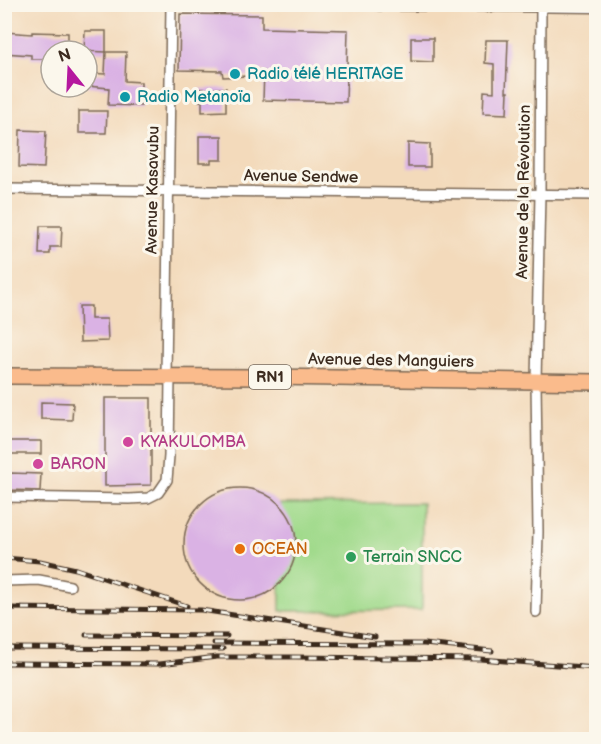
<svg xmlns="http://www.w3.org/2000/svg" width="601" height="744" font-family="'Balsamiq Sans',sans-serif">
<style>
.green{fill:#a1da8c;stroke:#6e8255;stroke-width:1.5}
.building{fill:#dab2e4}
.lines{fill:none;stroke-linecap:round;stroke-linejoin:round}
.minor-casing{stroke:#7b6855;stroke-width:12}
.tertiary-casing{stroke:#7b6855;stroke-width:15}
.trunk-casing{stroke:#7b6855;stroke-width:18}
.minor{stroke:#fff;stroke-width:9}
.tertiary{stroke:#fff;stroke-width:12}
.trunk{stroke:#fabb8c;stroke-width:15}
.rail-casing{stroke:#3b2a1e;stroke-width:5}
.rail{stroke:#fbf7ec;stroke-width:3;stroke-dasharray:9;stroke-linecap:butt}
.culture-dot{fill:#0f9aa8;stroke:#fbf7ec;stroke-width:2}
.hotel-dot{fill:#d1479c;stroke:#fbf7ec;stroke-width:2}
.food-dot{fill:#e8710a;stroke:#fbf7ec;stroke-width:2}
.leisure-dot{fill:#2e9e5b;stroke:#fbf7ec;stroke-width:2}
.labels{text-anchor:middle;dominant-baseline:central;stroke-width:6;stroke-linejoin:round;paint-order:stroke}
.shield{fill:#fbf7ec;stroke:#75685c;stroke-width:1.5}
.shield-label{font-size:15px;font-weight:bold;fill:#3b2a1e}
.culture-label{font-size:16px;fill:#0d838f;stroke:#fbf7ec;text-anchor:start}
.street-label{font-size:16px;fill:#3b2a1e;stroke:#fbf7ec}
.hotel-label{font-size:16px;fill:#b23c85;stroke:#fbf7ec;text-anchor:start}
.food-label{font-size:16px;fill:#c56008;stroke:#fbf7ec;text-anchor:start}
.leisure-label{font-size:16px;fill:#27864d;stroke:#fbf7ec;text-anchor:start}
</style>
<rect width="100%" height="100%" fill="#fbf7ec"/>
<filter id="ink" filterUnits="userSpaceOnUse"><feTurbulence type="fractalNoise" baseFrequency=".0167" numOctaves="2"/><feDisplacementMap in="SourceGraphic" scale="12" xChannelSelector="R" yChannelSelector="G"/><feConvolveMatrix kernelMatrix="1 2 1 2 8 2 1 2 1" color-interpolation-filters="sRGB"/></filter>
<filter id="wash" filterUnits="userSpaceOnUse"><feTurbulence type="fractalNoise" baseFrequency=".008" numOctaves="4" result="noise"/><feDisplacementMap in="SourceGraphic" scale="24" xChannelSelector="R" yChannelSelector="G"/><feGaussianBlur stdDeviation="1.35" result="paint"/><feColorMatrix in="noise" values="0 0 0 0 0 0 0 0 0 0 0 0 0 0 0 0 0 1.4 0 .05"/><feComposite in="paint" operator="in"/></filter>
<g filter="url(#wash)">
<rect width="100%" height="100%" fill="#f3dabb"/>
<!-- green -->
<path class="green" d="M422 503V610L280 611V504Z"/>
<g id="blocks">
<!-- building -->
<g class="building">
<path d="M180 14 262 15V28L348 30 346 102 263 100 264 71H248L249 76 223 77 222 71 179 70Z"/>
<path d="M85 31H106V52L84 51Z"/>
<path d="M4 32 32 34V32L68 33V51H51V59H31V55L4 53Z"/>
<path d="M411 38H433V62L411 61Z"/>
<path d="M486 40H508L506 92H508L507 114 483 113 484 91 494 92V64L485 63Z"/>
<path d="M106 52H126L125 81 141 82V106L108 105 109 88 87 86V73L105 74Z"/>
<path d="M226 88V111L202 112V101H199V89Z"/>
<path d="M79 111H107L106 133H79Z"/>
<path d="M20 130 46 131 44 168 19 167Z"/>
<path d="M199 136H222V160H211V163H199Z"/>
<path d="M408 143 430 144V167H408Z"/>
<path d="M40 226H62L61 247H50V254H39Z"/>
<path d="M79 306H91V319H107L108 341 80 342Z"/>
<path d="M105 398H151V485L105 486Z"/>
<path d="M41 402 73 403 72 420 41 419Z"/>
<rect x="9" y="441" width="32" height="13"/>
<path d="M10 473 41 474 40 491 9 490Z"/>
<circle cx="240" cy="544" r="56"/>
</g>
</g>
</g>
<g filter="url(#ink)">
<use href="#blocks" fill-opacity="0" stroke="#7b6855" stroke-width="1.5"/>
<g class="lines">
<!-- minor casing -->
<g class="minor-casing">
<g id="minor">
<path d="M4 189 596 195"/>
<path d="M166 376 171 4"/>
<path d="M4 497 129 499 148 498 158 493 167 480 169 456 170 377"/>
<path d="M4 581 39 580 70 586"/>
<path d="M536 612 538 532 536 381 540 194 541 4"/>
</g>
</g>
<!-- tertiary casing -->
<g class="tertiary-casing">
<path id="tertiary" d="M379 4 596 6"/>
</g>
<!-- trunk casing -->
<g class="trunk-casing">
<path id="trunk" d="M4 376 270 377 596 382"/>
</g>
<!-- minor -->
<use href="#minor" class="minor"/>
<!-- tertiary -->
<use href="#tertiary" class="tertiary"/>
<!-- trunk -->
<use href="#trunk" class="trunk"/>
<!-- rail casing -->
<g class="rail-casing">
<g id="rail">
<path d="M4 558 40 561 76 569 187 606"/>
<path d="M4 608 201 610 375 637"/>
<path d="M86 635 227 636"/>
<path d="M214 643 424 644 492 651"/>
<path d="M4 648 223 649"/>
<path d="M4 663 160 664 217 657H295L480 659 596 668"/>
</g>
</g>
<!-- rail -->
<use href="#rail" class="rail"/>
</g>
</g>
<!-- markers -->
<g class="culture-dot">
<circle cx="235" cy="74" r="6"/>
<circle cx="125" cy="97" r="6"/>
</g>
<g class="hotel-dot">
<circle cx="128" cy="442" r="6"/>
<circle cx="38" cy="464" r="6"/>
</g>
<circle class="food-dot" cx="240" cy="549" r="6"/>
<circle class="leisure-dot" cx="351" cy="557" r="6"/>
<g class="labels">
<!-- shield labels -->
<rect class="shield" x="249" y="365" width="42" height="24" rx="4.5"/>
<g class="shield-label">
<text x="270" y="377">RN1</text>
</g>
<!-- culture labels -->
<g class="culture-label">
<text x="247" y="74">Radio télé HERITAGE</text>
<text x="137" y="97">Radio Metanoïa</text>
</g>
<!-- street labels -->
<g class="street-label">
<text transform="translate(301 177) rotate(1)">Avenue Sendwe</text>
<text transform="translate(153 190) rotate(-89)">Avenue Kasavubu</text>
<text transform="translate(524 192) rotate(-89)">Avenue de la Révolution</text>
<text transform="translate(391 361) rotate(1)">Avenue des Manguiers</text>
</g>
<!-- hotel labels -->
<g class="hotel-label">
<text x="140" y="442">KYAKULOMBA</text>
<text x="50" y="464">BARON</text>
</g>
<!-- food labels -->
<g class="food-label">
<text x="252" y="549">OCEAN</text>
</g>
<!-- leisure labels -->
<g class="leisure-label">
<text x="363" y="557">Terrain SNCC</text>
</g>
</g>
<!-- margin -->
<rect width="601" height="744" fill="none" stroke="#fbf7ec" stroke-width="24"/>
<!-- north arrow -->
<g transform="translate(69 69) rotate(342)"><circle r="28" fill="#fbf7ec" stroke="#aea59a" stroke-width="1.5"/>
<path d="M0-4.5L10 22L0 15L-10 22Z" fill="#b5179e"/>
<text y="-9" font-size="16" font-weight="bold" text-anchor="middle" fill="#3b2a1e">N</text>
</g>
</svg>
